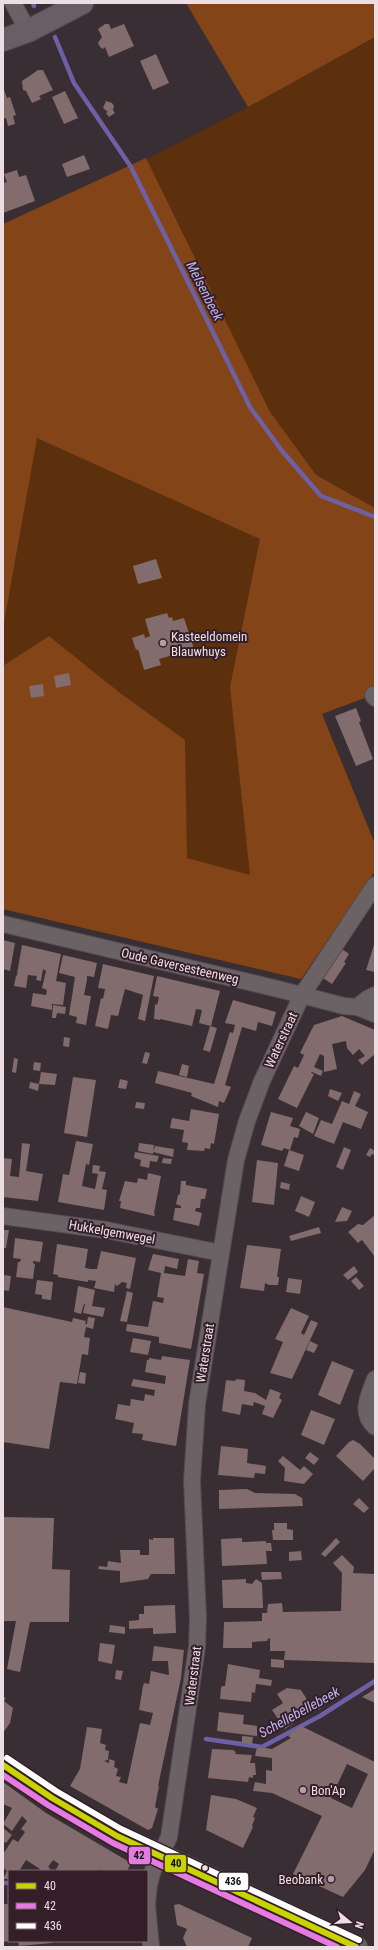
<svg xmlns="http://www.w3.org/2000/svg" width="378" height="1950" font-family="'Roboto Condensed',sans-serif">
<style>
.green{fill:#5c2f0d}
.forest{fill:#834518}
.lines{fill:none;stroke-linecap:round;stroke-linejoin:round}
.stream{stroke:#6e60a4;stroke-width:4.5}
.building{fill:#826c6d;fill-rule:evenodd}
.minor-casing{stroke:#554b4f;stroke-width:18}
.secondary-casing{stroke:#554b4f;stroke-width:24}
.minor{stroke:#6b6265;stroke-width:16}
.secondary{stroke:#695e65;stroke-width:22}
.bus-1-casing{stroke:#341f28;stroke-width:9}
.bus-2-casing{stroke:#341f28;stroke-width:9}
.bus-3-casing{stroke:#341f28;stroke-width:9}
.bus-1{stroke:#c8d300;stroke-width:6}
.bus-2{stroke:#e57be0;stroke-width:6}
.bus-3{stroke:#fff;stroke-width:6}
.poi-dot{fill:#aea0a6;stroke:#341f28;stroke-width:1.5}
.bus-dot{fill:#eddee4;stroke:#341f28;stroke-width:1.5}
.labels{text-anchor:middle;dominant-baseline:central;stroke-width:4;stroke-linejoin:round;paint-order:stroke}
.poi-label{font-size:13px;fill:#eddee4;stroke:#341f28;text-anchor:start}
.street-label{font-size:13px;fill:#eddee4;stroke:#341f28}
.water-label{font-size:14px;font-style:italic;fill:#beb5f2;stroke:#341f28}
.line-badge{stroke:#341f28;stroke-width:1.5}
.pale-badge-label{font-size:11px;text-anchor:middle;font-weight:bold;fill:#111}
</style>
<rect width="100%" height="100%" fill="#392e33"/>
<!-- green -->
<path class="green" d="M375 37V694L322 714 375 844V871L301 979 3 909V225L131 167 248 107Z"/>
<!-- forest -->
<g class="forest">
<path d="M186 3H375V37L248 107Z"/>
<path d="M146 158 270 412 316 475 375 508V694L322 714 375 844V871L301 979 3 909V666L49 636 120 693 185 740 187 858 250 875 230 687 260 539 37 438 3 628V224Z"/>
</g>
<g class="lines">
<!-- stream -->
<g class="stream">
<path d="M33 3 34 6"/>
<path d="M55 37 74 83 131 167 250 407 282 451 321 496 375 517"/>
<path d="M206 1739 262 1747 320 1716 375 1681"/>
<path d="M3 1883H9"/>
</g>
</g>
<!-- building -->
<g class="building">
<path d="M105 24H109L111 29 124 24 134 46 109 57 105 47 103 49 100 47 98 43 102 37 98 29Z"/>
<path d="M156 54 169 83 153 90 140 61Z"/>
<path d="M38 70H43L53 90 39 96 41 99 32 103 26 91 23 90 22 81Z"/>
<path d="M3 87 7 98 10 97 16 115 13 116 15 124 8 126 6 118 3 119Z"/>
<path d="M65 91 78 118 64 124 52 97Z"/>
<path d="M106 101 112 103 114 106 113 110 115 113 109 117 106 113 108 112 103 108Z"/>
<path d="M84 155 90 169 67 177 62 164Z"/>
<path d="M17 170 19 177 26 175 35 201 3 213V183L7 182 4 174Z"/>
<path d="M156 559 162 578 138 584 133 566Z"/>
<path d="M167 613 169 618 172 617 173 621 184 618 194 649 159 659 161 665 144 670 138 649 136 650 132 638 144 634 145 638 150 636 145 619Z"/>
<path d="M69 673 71 685 56 688 54 676Z"/>
<path d="M43 684 44 696 31 698 29 686Z"/>
<path d="M356 708 361 721 359 722 373 759 356 766 335 716Z"/>
<path d="M3 940 15 943 10 971 3 969Z"/>
<path d="M375 942V972L366 970Z"/>
<path d="M22 945 61 954 56 981 66 983 63 1005 51 1004 52 1005V1010L31 1006 33 993 46 995 47 990 42 988 46 971 43 969 41 981 36 980 37 976 28 975 26 988 14 986 16 976 18 974H17Z"/>
<path d="M339 947 349 954 344 962 346 963 332 984 320 976Z"/>
<path d="M63 955 97 963 94 977 87 976V980L84 995 91 996 86 1025 76 1023 77 1017 69 1015 75 977 59 973Z"/>
<path d="M103 964 154 976 145 1021 138 1019 143 995 125 989 118 1016 111 1015 108 1029 95 1026 101 998 103 999 105 989 98 988Z"/>
<path d="M157 976 220 991 211 1026 199 1023 202 1010 196 1009 192 1026 160 1019V1020L154 1019 155 1004 157 1005 159 997 153 996Z"/>
<path d="M233 1000 276 1012 272 1026 258 1022 256 1031 242 1027 225 1085 231 1087 224 1103 219 1101 218 1107 191 1096 192 1093 155 1083 158 1071 214 1084 230 1032 233 1033 235 1025 225 1023Z"/>
<path d="M53 1005 66 1007 65 1014 57 1013 56 1018H52Z"/>
<path d="M342 1016 375 1030V1054L362 1065 358 1060 365 1056 359 1049 353 1055 347 1048 346 1041 332 1044 337 1069 324 1072V1056L320 1054 314 1067 323 1071 321 1076 312 1072 311 1073 314 1074 297 1108 278 1099 294 1066 298 1068 304 1055 300 1053 314 1025Z"/>
<path d="M210 1026 217 1028 210 1052 203 1050Z"/>
<path d="M64 1037 70 1038 69 1047 63 1046Z"/>
<path d="M145 1052 150 1053 147 1064 142 1063Z"/>
<path d="M14 1058 18 1059 16 1073 12 1072Z"/>
<path d="M34 1062 41 1063 40 1071 33 1070Z"/>
<path d="M182 1064 189 1066 187 1077 179 1075Z"/>
<path d="M41 1072 57 1074 55 1085 39 1084Z"/>
<path d="M73 1077 96 1080 87 1137 64 1133Z"/>
<path d="M120 1079 128 1081 126 1089 118 1088Z"/>
<path d="M30 1082 39 1084 38 1091 29 1088Z"/>
<path d="M330 1089 342 1093 338 1101 328 1096Z"/>
<path d="M354 1091 361 1094 355 1106 368 1112 361 1129 343 1122 334 1144 314 1136 321 1120 332 1124 342 1101 349 1104Z"/>
<path d="M136 1102 145 1103 144 1109 135 1108Z"/>
<path d="M191 1109 219 1114 214 1144 211 1143 210 1149 205 1148 204 1151 187 1150 188 1143 182 1142 184 1130 170 1128 172 1118 189 1121Z"/>
<path d="M271 1112 293 1118 290 1126 300 1129 298 1138 294 1137 290 1150 284 1148 282 1151 261 1145Z"/>
<path d="M306 1112 319 1118 313 1134 299 1126Z"/>
<path d="M76 1141 93 1144 89 1165 86 1164 82 1186 95 1189 98 1174 92 1173 93 1165 100 1166 99 1171 106 1172 102 1189 107 1190 104 1210 58 1202 63 1174 69 1175Z"/>
<path d="M22 1143 30 1144 26 1171 43 1174 38 1201 3 1197V1158L12 1159 10 1176 19 1177Z"/>
<path d="M139 1143 154 1145 153 1154 138 1151Z"/>
<path d="M155 1146 174 1149 173 1157 153 1152Z"/>
<path d="M344 1147 351 1150 343 1170 336 1167Z"/>
<path d="M370 1148 375 1151V1155L372 1154 370 1157 366 1155Z"/>
<path d="M289 1150 304 1155 299 1171 284 1166Z"/>
<path d="M135 1152 159 1156 157 1162 150 1161 149 1168 140 1166 141 1160 134 1158Z"/>
<path d="M163 1158 172 1159 171 1164 162 1163Z"/>
<path d="M257 1160 278 1163 274 1205 252 1202Z"/>
<path d="M148 1173 161 1176 154 1213 155 1215 154 1216 120 1208 121 1201H119L125 1181 137 1183 138 1178 147 1180Z"/>
<path d="M181 1181H186V1185L207 1189 205 1199H201L200 1208H196L195 1211 202 1213 199 1226 173 1220 175 1208H181V1206L176 1204 178 1195 180 1194Z"/>
<path d="M281 1182 290 1184 289 1190 280 1188Z"/>
<path d="M301 1196 315 1202 309 1217 295 1211Z"/>
<path d="M342 1207 352 1211 347 1221 335 1222Z"/>
<path d="M375 1215V1257L362 1240 358 1243 348 1232 358 1224 363 1225Z"/>
<path d="M319 1227 321 1233 291 1241 289 1236Z"/>
<path d="M3 1230H9L6 1248H3Z"/>
<path d="M15 1238 43 1242 40 1262 33 1261V1263L35 1264 33 1279 16 1277 18 1262H20L21 1259 13 1258Z"/>
<path d="M57 1244 88 1249 85 1268 91 1269H97L101 1251 136 1258 130 1289 126 1288 127 1283 122 1282 117 1286 115 1284 114 1292 94 1288 96 1281 88 1280V1282L58 1277V1275L53 1274Z"/>
<path d="M247 1245 281 1249 277 1277H279L278 1285H269L265 1283 264 1291 240 1288Z"/>
<path d="M153 1254 179 1259 177 1269 165 1266 164 1273 185 1276 188 1259 199 1261 197 1273 204 1274 191 1349 159 1343V1337L126 1331 127 1324 148 1327 153 1301 163 1303 164 1298 157 1297 161 1273 148 1270Z"/>
<path d="M354 1266 358 1272 348 1280 343 1275Z"/>
<path d="M3 1275 11 1276 9 1291 3 1290Z"/>
<path d="M356 1277 364 1286 359 1290 351 1281Z"/>
<path d="M288 1278 302 1280 300 1294 286 1292Z"/>
<path d="M37 1280 53 1282 51 1300 42 1299V1295L35 1294Z"/>
<path d="M78 1286 95 1290 92 1306 105 1308 103 1317 83 1313 85 1304H84L81 1314 74 1312Z"/>
<path d="M127 1291 133 1293 127 1322 120 1321Z"/>
<path d="M3 1307 72 1322 73 1318 86 1321 85 1324H87L88 1317 95 1318 93 1329 86 1327 84 1337 90 1338 88 1355 82 1354 77 1384 60 1382 49 1449 3 1442Z"/>
<path d="M291 1308 309 1316 301 1333 304 1335 311 1320 318 1323 292 1379 270 1373 283 1342 275 1339Z"/>
<path d="M133 1338 151 1341 148 1355 130 1352Z"/>
<path d="M310 1341 318 1345 314 1353 306 1350Z"/>
<path d="M162 1356 190 1360 176 1446 142 1440 143 1434 132 1433 134 1423 115 1419 118 1404 130 1406 131 1399 144 1401 145 1394 154 1396 155 1390 131 1386 133 1379 165 1384 166 1376 145 1372 147 1360H149V1358L161 1360Z"/>
<path d="M332 1361 354 1370 340 1405 318 1395Z"/>
<path d="M80 1372 86 1373 85 1384 78 1383Z"/>
<path d="M236 1379 245 1380 244 1391 255 1393 266 1400 270 1389 281 1393 279 1398 282 1400 273 1418 262 1414 265 1406 254 1402 253 1406 242 1404 240 1415 222 1411 226 1380 235 1381Z"/>
<path d="M311 1410 335 1419 324 1445 301 1435Z"/>
<path d="M353 1440 360 1444 375 1459V1468L363 1481 336 1456 349 1442Z"/>
<path d="M221 1446 248 1449 247 1463 266 1466 265 1474 255 1473 254 1478 218 1475Z"/>
<path d="M310 1452 319 1459 314 1465 305 1458Z"/>
<path d="M283 1456 300 1470 304 1466 313 1474 304 1484 284 1481 285 1468 278 1461Z"/>
<path d="M247 1489 255 1493 295 1494 302 1498 303 1506 219 1509V1490Z"/>
<path d="M359 1498 369 1508 364 1513 353 1504Z"/>
<path d="M3 1517 54 1518 52 1569 70 1570 69 1622H30L20 1672 7 1669 16 1621H3Z"/>
<path d="M274 1523H287V1529L293 1530V1540H273L272 1530H274Z"/>
<path d="M153 1538H174L175 1574H151L148 1579 120 1583V1571L98 1569 99 1566 107 1567 108 1561 121 1563 120 1550H140V1555H149V1539L153 1540Z"/>
<path d="M242 1538V1542L266 1541V1543H271L272 1551H266L267 1564 222 1566 221 1539Z"/>
<path d="M336 1538 340 1542 325 1557 321 1554Z"/>
<path d="M301 1551 302 1560 289 1561V1552Z"/>
<path d="M342 1555 354 1567 353 1573 375 1574V1663L284 1660 285 1651H270V1638L268 1639 267 1641 252 1642V1648H223L224 1622 262 1621V1613H267L268 1604 282 1603 283 1612 341 1611 342 1573 333 1563Z"/>
<path d="M261 1572H281L282 1579 262 1580Z"/>
<path d="M246 1579V1583L252 1584 256 1579 262 1583 263 1608H223L222 1580Z"/>
<path d="M175 1605 176 1633 153 1634V1628L129 1629V1621L139 1620V1614H144V1606Z"/>
<path d="M110 1625 125 1627V1634L109 1632Z"/>
<path d="M100 1643 115 1645 112 1664 98 1661Z"/>
<path d="M154 1646 184 1650 181 1678 158 1786H159L155 1807 158 1809 152 1828 148 1830 70 1786 80 1769 87 1727 102 1729 100 1743 106 1745 105 1750 109 1751 108 1760 104 1761 109 1763V1759L115 1761 114 1767 118 1769 116 1776 121 1777 119 1782 127 1784 140 1723 150 1725 153 1713 139 1710 143 1686 144 1683 149 1684 151 1671 169 1675 168 1661H152Z"/>
<path d="M271 1659 284 1660V1668L271 1667Z"/>
<path d="M228 1664 260 1670 259 1678 272 1680 271 1686 256 1684 255 1693 252 1692 251 1702 220 1699 221 1688 222 1686H225Z"/>
<path d="M116 1670 123 1671 121 1680 115 1679Z"/>
<path d="M287 1688 301 1690 313 1709 285 1729 272 1710 283 1703 277 1694Z"/>
<path d="M375 1689V1703L362 1697Z"/>
<path d="M3 1697 6 1698 4 1701 13 1708 10 1723 3 1733Z"/>
<path d="M323 1697 327 1703 319 1710 314 1704Z"/>
<path d="M219 1712 244 1715 243 1724 257 1726V1736L217 1731Z"/>
<path d="M301 1726 375 1762V1849L365 1870 343 1897 293 1874 322 1816 272 1793 253 1791 255 1782 266 1784V1770L272 1771V1758L255 1756 257 1747 272 1749 291 1738 288 1736ZM347 1764 368 1774 352 1808 331 1798Z"/>
<path d="M242 1736 253 1737 252 1744 242 1743Z"/>
<path d="M212 1749 233 1750 236 1752 235 1754 252 1755 250 1763H255L256 1775H253V1778L249 1777 248 1782 208 1778Z"/>
<path d="M3 1782 46 1813 131 1863 127 1871H103L100 1869 99 1871H55L59 1864 53 1860 48 1867 50 1868 49 1871H39L40 1869 26 1860 19 1871H9V1879H3L7 1871 3 1868V1854L13 1839 18 1842 25 1832 21 1829 27 1821 22 1816 12 1831 3 1824 12 1808 3 1804Z"/>
<path d="M211 1795 236 1799 257 1808 253 1817 255 1818 252 1826 253 1827 243 1848 206 1830Z"/>
<path d="M3 1828 12 1835 6 1843 3 1841Z"/>
<path d="M3 1904H9V1941L3 1942Z"/>
<path d="M179 1904 252 1938 248 1947H187L183 1938 187 1929 177 1925 174 1905Z"/>
<path d="M18 1941H52V1943L19 1946Z"/>
</g>
<g class="lines">
<!-- minor casing -->
<g class="minor-casing">
<g id="minor">
<path d="M13 3 28 31"/>
<path d="M373 695 375 698"/>
<path d="M3 924 278 989 344 1006 357 1007 375 1014"/>
<path d="M357 1007 367 999 375 995"/>
<path d="M3 1216 106 1230 221 1253"/>
<path d="M375 1379C369 1396 359 1412 375 1427"/>
<path d="M151 1947 147 1905 149 1885 153 1870 169 1837 197 1647 198 1618 192 1481 197 1404 236 1160 247 1121 262 1081 302 995 375 885"/>
</g>
</g>
<!-- secondary casing -->
<g class="secondary-casing">
<g id="secondary">
<path d="M3 40 28 31 82 3"/>
<path d="M3 1765 52 1798 117 1836 161 1855 356 1947"/>
</g>
</g>
<!-- minor -->
<use href="#minor" class="minor"/>
<!-- secondary -->
<use href="#secondary" class="secondary"/>
<!-- bus-1 casing -->
<g class="bus-1-casing">
<path id="bus-1" d="M3 1765 52 1798 117 1836 356 1947"/>
</g>
<!-- bus-2 casing -->
<g class="bus-2-casing">
<path id="bus-2" d="M3 1775 48 1805 113 1843 337 1947"/>
</g>
<!-- bus-3 casing -->
<g class="bus-3-casing">
<path id="bus-3" d="M7 1758 56 1791 121 1829 359 1940"/>
</g>
<!-- bus-1 -->
<use href="#bus-1" class="bus-1"/>
<!-- bus-2 -->
<use href="#bus-2" class="bus-2"/>
<!-- bus-3 -->
<use href="#bus-3" class="bus-3"/>
</g>
<!-- markers -->
<g class="poi-dot">
<circle cx="163" cy="643" r="4"/>
<circle cx="303" cy="1790" r="4"/>
<circle cx="331" cy="1879" r="4"/>
</g>
<circle class="bus-dot" cx="205" cy="1868" r="3.5"/>
<g class="labels">
<!-- poi labels -->
<g class="poi-label">
<text x="171" y="636">Kasteeldomein<tspan x="171" dy="15">Blauwhuys</tspan></text>
<text x="311" y="1790">Bon'Ap</text>
<text x="323" y="1879" text-anchor="end">Beobank</text>
</g>
<!-- street labels -->
<g class="street-label">
<text transform="translate(180 966) rotate(13)">Oude Gaversesteenweg</text>
<text transform="translate(281 1040) rotate(-65)">Waterstraat</text>
<text transform="translate(112 1232) rotate(10)">Hukkelgemwegel</text>
<text transform="translate(205 1353) rotate(-81)">Waterstraat</text>
<text transform="translate(193 1676) rotate(-83)">Waterstraat</text>
</g>
<!-- water labels -->
<g class="water-label">
<text transform="translate(205 291) rotate(63)">Melsenbeek</text>
<text transform="translate(299 1712) rotate(-29)">Schellebellebeek</text>
</g>
</g>
<g class="line-badge">
<rect x="128" y="1846" width="23" height="19" rx="4" fill="#e57be0"/>
<rect x="164" y="1854" width="23" height="19" rx="4" fill="#c8d300"/>
<rect x="218" y="1872" width="31" height="19" rx="4" fill="#fff"/>
</g>
<g class="pale-badge-label">
<text x="139" y="1859">42</text>
<text x="176" y="1867">40</text>
<text x="233" y="1885">436</text>
</g>
<!-- border -->
<rect width="378" height="1950" fill="none" stroke="#eddee4" stroke-width="8"/>
<!-- legend -->
<rect x="8" y="1870" width="140" height="72" fill="#341f28" stroke="#7e6b73"/>
<rect x="16" y="1883" width="20" height="6" fill="#c8d300" stroke="#7e6b73"/>
<text x="44" y="1890" font-size="12" fill="#eddee4">40</text>
<rect x="16" y="1903" width="20" height="6" fill="#e57be0" stroke="#7e6b73"/>
<text x="44" y="1910" font-size="12" fill="#eddee4">42</text>
<rect x="16" y="1923" width="20" height="6" fill="#ffffff" stroke="#7e6b73"/>
<text x="44" y="1930" font-size="12" fill="#eddee4">436</text>
<!-- north arrow -->
<g transform="translate(350 1922) rotate(108)" stroke="#341f28" stroke-width="3" paint-order="stroke">
<path d="M0-3L7 15L0 10L-7 15Z" fill="#eddee4"/>
<text y="-6" font-size="11" font-weight="bold" text-anchor="middle" fill="#eddee4">N</text>
</g>
</svg>
